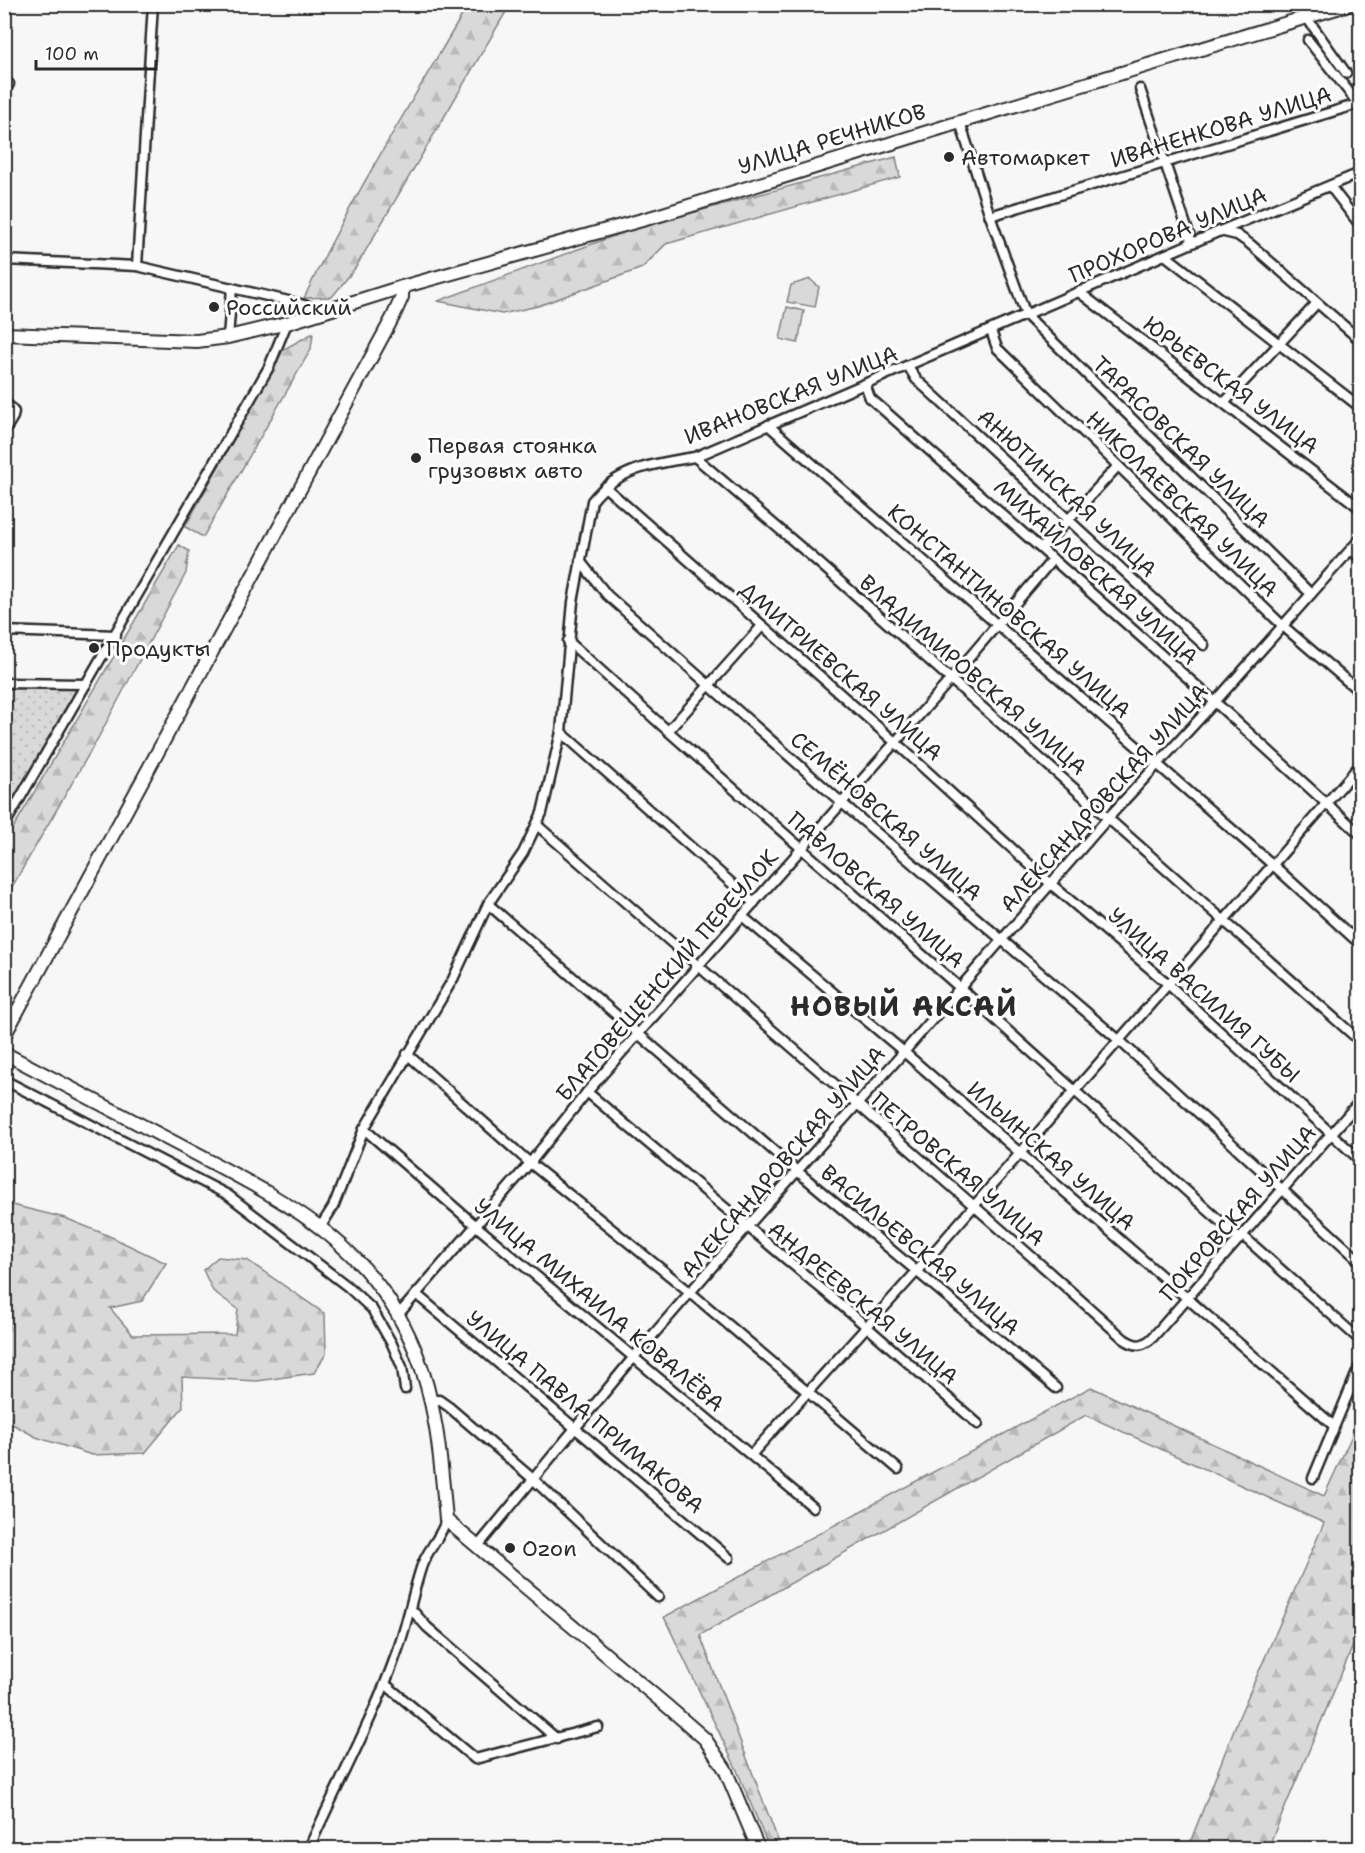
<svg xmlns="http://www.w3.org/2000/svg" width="1365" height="1853" font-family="'Shantell Sans',sans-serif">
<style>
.green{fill:#d9d9d9;stroke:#828282;stroke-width:1.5}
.forest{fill:url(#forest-firs);stroke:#828282;stroke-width:1.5}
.garden{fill:url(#garden-dots);stroke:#828282;stroke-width:1.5}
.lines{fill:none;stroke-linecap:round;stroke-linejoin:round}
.street-casing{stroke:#2b2b2b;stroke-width:13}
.secondary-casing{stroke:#2b2b2b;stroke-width:16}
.street{stroke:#fff;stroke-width:8}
.secondary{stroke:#fff;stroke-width:12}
.poi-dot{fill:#2b2b2b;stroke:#fff;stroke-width:2}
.labels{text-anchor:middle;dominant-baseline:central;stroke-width:6;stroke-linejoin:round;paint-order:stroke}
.street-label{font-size:22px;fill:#2b2b2b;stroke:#fff}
.poi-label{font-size:22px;fill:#2b2b2b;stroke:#fff;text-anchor:start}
.district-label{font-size:28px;font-weight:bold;letter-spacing:1.5px;fill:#2b2b2b;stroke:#fff}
</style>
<defs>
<pattern id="forest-firs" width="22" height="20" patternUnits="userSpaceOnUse" patternTransform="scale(1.5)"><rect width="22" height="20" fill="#d9d9d9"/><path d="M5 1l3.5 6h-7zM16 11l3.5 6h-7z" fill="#bababa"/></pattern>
<pattern id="garden-dots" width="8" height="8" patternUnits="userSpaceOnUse" patternTransform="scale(1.5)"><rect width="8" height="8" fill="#d9d9d9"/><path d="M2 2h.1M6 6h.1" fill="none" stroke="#bababa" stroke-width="1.8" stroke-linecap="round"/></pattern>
</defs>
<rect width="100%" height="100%" fill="#f7f7f7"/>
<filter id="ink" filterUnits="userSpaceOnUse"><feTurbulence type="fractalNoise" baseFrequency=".0167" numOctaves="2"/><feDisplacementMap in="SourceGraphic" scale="12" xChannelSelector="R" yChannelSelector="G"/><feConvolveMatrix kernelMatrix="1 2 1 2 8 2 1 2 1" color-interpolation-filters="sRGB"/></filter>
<g filter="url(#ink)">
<!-- green -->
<g class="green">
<path d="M810 279 819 287 815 307 787 302 791 285Z"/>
<path d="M787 307 804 311 798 343 780 339Z"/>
</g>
<!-- forest -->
<g class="forest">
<path d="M468 5H510L356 267 332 297 304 298C352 197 412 101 468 5Z"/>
<path d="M896 157 900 177 666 244 642 268 538 306 502 314 438 301 630 230Z"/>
<path d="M313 333 311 349 203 537 185 527 284 349Z"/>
<path d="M179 545 189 551 186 573 97 740 5 899V842Z"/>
<path d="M4 1203 65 1218 107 1235 166 1263 142 1301 110 1308 133 1335 235 1334 238 1309 213 1291 203 1270 218 1257 247 1260 325 1314 326 1354 314 1373 257 1381 182 1377 183 1407 145 1453 92 1455 36 1437 5 1420Z"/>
<path d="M1091 1387 1324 1496 1360 1418V1629L1268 1848H1188L1238 1719 1324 1523 1086 1415 700 1635 781 1848H769L736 1768 664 1617Z"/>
</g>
<!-- garden -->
<path class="garden" d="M5 679 91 681 5 835Z"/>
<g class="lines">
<!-- street casing -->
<g class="street-casing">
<g id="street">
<path d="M1307 18 1346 73"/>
<path d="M1308 40 1360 106"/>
<path d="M1140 89 1192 243"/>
<path d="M4 92 9 84"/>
<path d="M960 122 990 216 1026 315 1311 594"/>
<path d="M1330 186 1360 225"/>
<path d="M990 216 1358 104"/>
<path d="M1220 231 1237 235 1250 244 1360 340"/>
<path d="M1165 255 1360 407"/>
<path d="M4 260 137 266 297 303 324 311"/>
<path d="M137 266 153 4"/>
<path d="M1079 292 1360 508"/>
<path d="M991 331 997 348 1283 626 1360 692"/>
<path d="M228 337 232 288"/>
<path d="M908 366 916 379 1204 645"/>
<path d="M865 384 870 398 1215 702 1360 834"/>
<path d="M1224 403 1317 303"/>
<path d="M4 406H9L14 412 13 417 4 432"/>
<path d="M768 425 1273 865 1360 944"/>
<path d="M695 457 818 562 1360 1041"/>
<path d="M605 487 895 742 1051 884 1168 984 1360 1160"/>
<path d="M1042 548 1117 467"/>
<path d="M1351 550 1360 558"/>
<path d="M580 561 607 595 842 803 1120 1041 1360 1261"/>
<path d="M4 631 116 635"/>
<path d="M568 641 668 731 959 987 1240 1239"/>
<path d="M4 683 86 684"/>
<path d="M668 731 762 626"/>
<path d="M561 732 754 903"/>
<path d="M537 825C732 997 931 1165 1124 1339 1136 1347 1143 1347 1153 1337L1360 1101"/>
<path d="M4 826 269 367 287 323"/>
<path d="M488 904 797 1171 1056 1388"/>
<path d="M742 916 904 1052 1334 1426"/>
<path d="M407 1054 530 1163 691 1293 898 1469"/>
<path d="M4 1080 228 1195 347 1286 372 1309 392 1344 402 1367 405 1389"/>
<path d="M587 1092 866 1326 978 1424"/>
<path d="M364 1129 475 1225 813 1507"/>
<path d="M321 1226 333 1207 364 1129 453 979 488 904 523 853 542 813 561 732 573 602 592 501C617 468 657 463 695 457L1220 231 1360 173"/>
<path d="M1243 1236 1360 1340"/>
<path d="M416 1294 729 1558"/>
<path d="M398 1315 530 1163 587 1092 951 679 1053 559"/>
<path d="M431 1400H439L449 1407 533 1479 658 1597"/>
<path d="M751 1455 917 1271 1360 765"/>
<path d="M1313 1478 1360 1365"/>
<path d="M478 1546 633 1358 747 1227 904 1052 1108 818 1215 702 1360 539"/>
<path d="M411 1609 427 1627 557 1739"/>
<path d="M385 1684 475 1759 598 1727"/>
<path d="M309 1848C338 1783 373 1720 397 1652 407 1625 412 1596 421 1568 426 1551 441 1538 446 1520"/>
</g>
</g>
<!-- secondary casing -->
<g class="secondary-casing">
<g id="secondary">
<path d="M4 334 197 341 228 337 287 323 402 287 660 215 973 118 1350 4"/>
<path d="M4 1036 393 317 402 297V287"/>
<path d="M4 1053C63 1084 122 1115 181 1146 280 1199 370 1239 415 1350 437 1404 441 1463 446 1520L667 1706 705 1739 725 1769 758 1848"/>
</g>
</g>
<!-- street -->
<use href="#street" class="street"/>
<!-- secondary -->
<use href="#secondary" class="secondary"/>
</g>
</g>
<!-- markers -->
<g class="poi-dot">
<circle cx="949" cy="157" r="6"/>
<circle cx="214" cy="307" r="6"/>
<circle cx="416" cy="458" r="6"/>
<circle cx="94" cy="648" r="6"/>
<circle cx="510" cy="1548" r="6"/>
</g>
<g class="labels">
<!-- street labels -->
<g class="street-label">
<text transform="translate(1221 127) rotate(-17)">ИВАНЕНКОВА УЛИЦА</text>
<text transform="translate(832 139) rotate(-17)">УЛИЦА РЕЧНИКОВ</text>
<text transform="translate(1168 235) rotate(-23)">ПРОХОРОВА УЛИЦА</text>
<text transform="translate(1231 385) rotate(37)">ЮРЬЕВСКАЯ УЛИЦА</text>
<text transform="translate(791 395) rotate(-22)">ИВАНОВСКАЯ УЛИЦА</text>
<text transform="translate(1181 442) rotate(44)">ТАРАСОВСКАЯ УЛИЦА</text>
<text transform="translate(1067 493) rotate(43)">АНЮТИНСКАЯ УЛИЦА</text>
<text transform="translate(1182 504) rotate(44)">НИКОЛАЕВСКАЯ УЛИЦА</text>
<text transform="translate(1096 572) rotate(42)">МИХАЙЛОВСКАЯ УЛИЦА</text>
<text transform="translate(1009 611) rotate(41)">КОНСТАНТИНОВСКАЯ УЛИЦА</text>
<text transform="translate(841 671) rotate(41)">ДМИТРИЕВСКАЯ УЛИЦА</text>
<text transform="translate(973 675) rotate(41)">ВЛАДИМИРОВСКАЯ УЛИЦА</text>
<text transform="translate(1104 798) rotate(-48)">АЛЕКСАНДРОВСКАЯ УЛИЦА</text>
<text transform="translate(886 816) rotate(41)">СЕМЁНОВСКАЯ УЛИЦА</text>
<text transform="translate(876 890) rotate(41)">ПАВЛОВСКАЯ УЛИЦА</text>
<text transform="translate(667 975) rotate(-49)">БЛАГОВЕЩЕНСКИЙ ПЕРЕУЛОК</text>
<text transform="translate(1204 995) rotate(42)">УЛИЦА ВАСИЛИЯ ГУБЫ</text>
<text transform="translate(1051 1156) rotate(41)">ИЛЬИНСКАЯ УЛИЦА</text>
<text transform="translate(783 1162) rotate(-49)">АЛЕКСАНДРОВСКАЯ УЛИЦА</text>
<text transform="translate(958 1169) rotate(41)">ПЕТРОВСКАЯ УЛИЦА</text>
<text transform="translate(1238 1213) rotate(-49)">ПОКРОВСКАЯ УЛИЦА</text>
<text transform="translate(920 1250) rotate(40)">ВАСИЛЬЕВСКАЯ УЛИЦА</text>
<text transform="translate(863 1303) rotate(40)">АНДРЕЕВСКАЯ УЛИЦА</text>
<text transform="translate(599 1305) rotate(40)">УЛИЦА МИХАИЛА КОВАЛЁВА</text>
<text transform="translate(585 1412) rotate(40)">УЛИЦА ПАВЛА ПРИМАКОВА</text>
</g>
<!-- poi labels -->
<g class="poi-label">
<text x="961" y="157">Автомаркет</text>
<text x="226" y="307">Российский</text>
<text x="428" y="445">Первая стоянка<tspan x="428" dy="25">грузовых авто</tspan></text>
<text x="106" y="648">Продукты</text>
<text x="522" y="1548">Ozon</text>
</g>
<!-- district labels -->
<g class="district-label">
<text x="904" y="1006">НОВЫЙ АКСАЙ</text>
</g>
</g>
<!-- margin -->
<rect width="1365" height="1853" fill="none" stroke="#fff" stroke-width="24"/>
<rect x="12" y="12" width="1341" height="1829" fill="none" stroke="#2b2b2b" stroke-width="2" filter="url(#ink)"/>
<!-- scale -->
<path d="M36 60v9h120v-9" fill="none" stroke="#2b2b2b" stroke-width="3"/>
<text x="45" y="60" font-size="18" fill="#2b2b2b" stroke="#ffffff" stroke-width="4.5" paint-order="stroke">100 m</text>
</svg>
